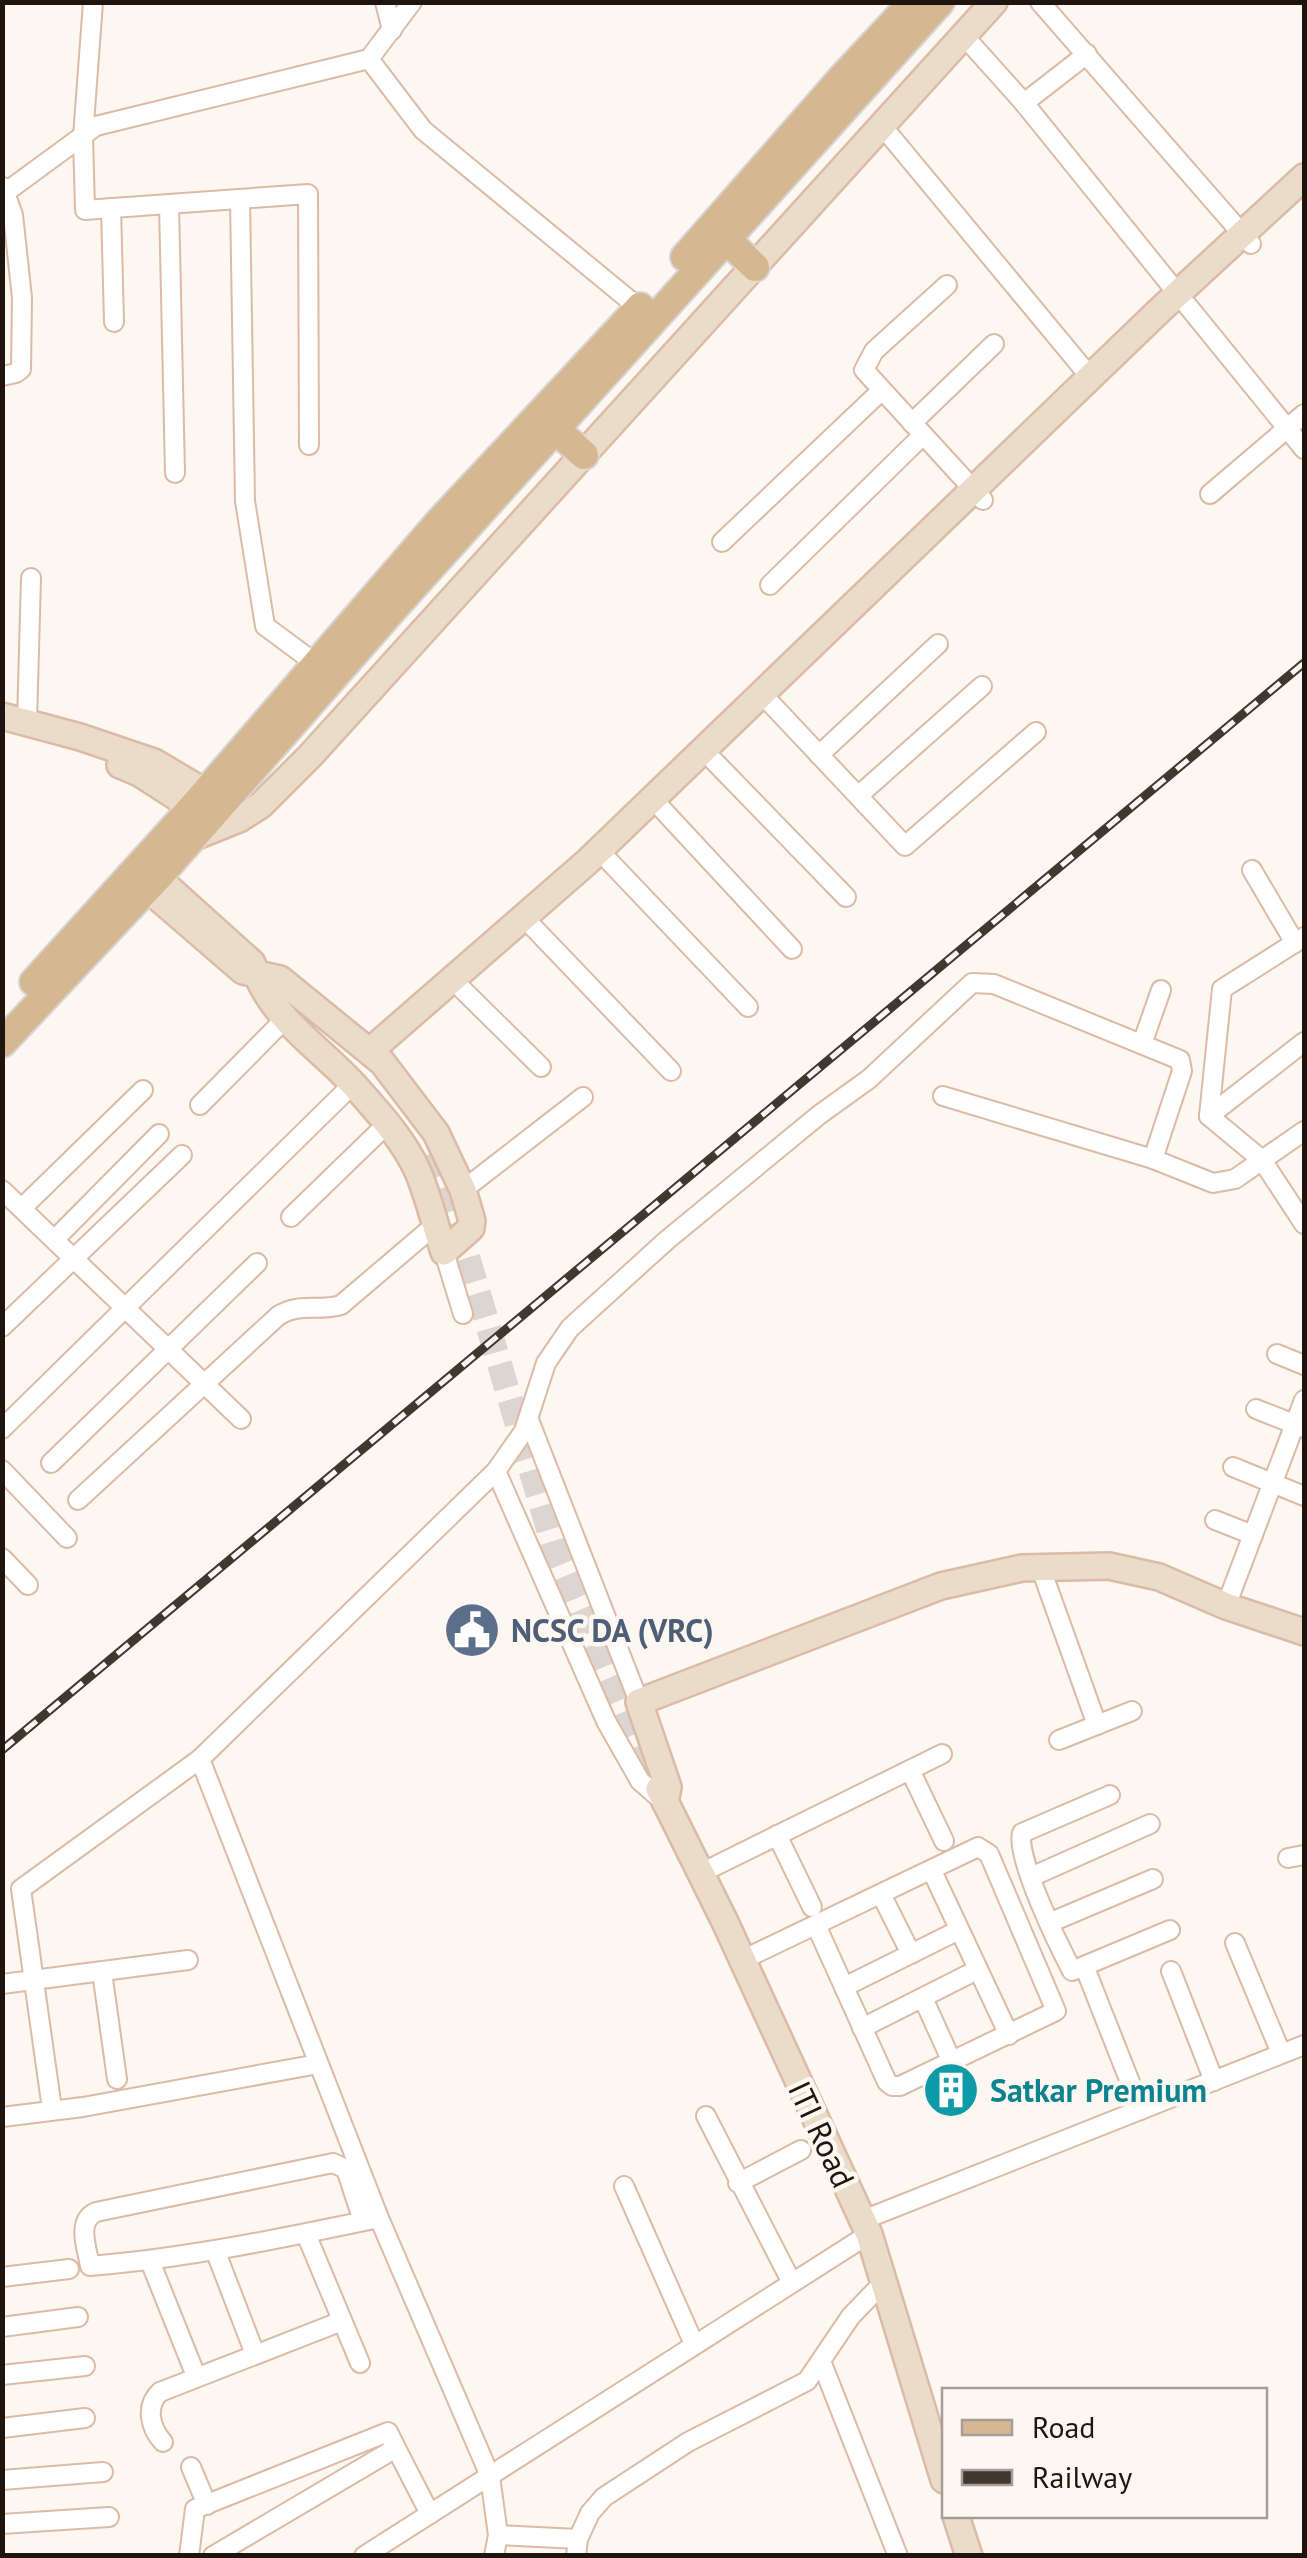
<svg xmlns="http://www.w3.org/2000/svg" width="1307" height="2558" font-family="'PT Sans',sans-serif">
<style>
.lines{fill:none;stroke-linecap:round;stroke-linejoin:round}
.secondary-tunnel{stroke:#dcd5d0;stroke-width:25;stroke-dasharray:25 12;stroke-linecap:butt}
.street-casing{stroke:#dbbba6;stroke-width:22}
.secondary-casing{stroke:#dbbba6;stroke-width:30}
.primary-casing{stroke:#d7d5d4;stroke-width:32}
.street{stroke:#fff;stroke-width:18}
.secondary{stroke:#eadcc8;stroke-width:25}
.primary{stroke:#d5b892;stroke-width:28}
.rail-casing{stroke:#413730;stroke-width:9}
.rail{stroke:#fdf7f2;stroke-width:5;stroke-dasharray:15;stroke-linecap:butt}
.labels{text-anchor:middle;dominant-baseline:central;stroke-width:9;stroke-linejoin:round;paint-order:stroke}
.service-label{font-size:32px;font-weight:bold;fill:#4e5e75;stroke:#fdf7f2;text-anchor:start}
.culture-label{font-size:32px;font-weight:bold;fill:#0d838f;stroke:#fdf7f2;text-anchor:start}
.street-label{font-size:32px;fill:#20150e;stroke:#fdf7f2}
</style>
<rect width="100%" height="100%" fill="#fdf7f2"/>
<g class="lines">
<!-- secondary-tunnel -->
<path class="secondary-tunnel" d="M434 1152 441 1168 553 1544 653 1777"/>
<!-- street casing -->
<g class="street-casing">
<g id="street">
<path d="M93 2 83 137 85 210 308 194 309 445"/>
<path d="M385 2 392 30"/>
<path d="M1040 2 1251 244"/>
<path d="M964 36 1024 103"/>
<path d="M1087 54 1024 103 1178 294"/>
<path d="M369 59 423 130 639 308"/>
<path d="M883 127 1091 378"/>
<path d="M2 195 96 126 369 59 412 2"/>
<path d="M240 199 245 501 265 626 315 663"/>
<path d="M169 204 175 473"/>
<path d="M111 208 114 322"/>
<path d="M947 285 874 351 864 370 983 500"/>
<path d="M1187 305 1304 449"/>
<path d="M2 376 16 373 21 369 22 298 13 215 3 187"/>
<path d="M912 423 994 344"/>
<path d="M1210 494 1304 414"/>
<path d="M722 542 881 391"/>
<path d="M770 585 923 435"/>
<path d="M762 694 905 846 1036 732"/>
<path d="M27 722 31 578"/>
<path d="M819 755 938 644"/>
<path d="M713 760 846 897"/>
<path d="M858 796 982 686"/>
<path d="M662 809 792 949"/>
<path d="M609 861 748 1007"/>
<path d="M1252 870 1295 943"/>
<path d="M533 927 671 1071"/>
<path d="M462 989 541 1067"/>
<path d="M1142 1044 1161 990"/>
<path d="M943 1096 1153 1159 1213 1183 1235 1179 1304 1131"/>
<path d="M200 1105 285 1019"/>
<path d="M1209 1116 1222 989 1304 937"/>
<path d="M1209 1116 1262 1160 1304 1224"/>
<path d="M1209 1116 1304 1042"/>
<path d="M2 1190 241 1419"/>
<path d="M463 1190 583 1097"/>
<path d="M22 1208 143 1090"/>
<path d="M291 1217 387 1124"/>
<path d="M55 1239 159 1134"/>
<path d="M444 1252 463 1314"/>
<path d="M2 1327 182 1155"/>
<path d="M1277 1354 1304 1365"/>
<path d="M1256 1409 1304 1428"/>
<path d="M529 1420 639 1702"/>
<path d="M2 1429 353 1084"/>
<path d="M51 1463 257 1263"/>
<path d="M1233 1467 1304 1496"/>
<path d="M2 1470 67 1538"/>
<path d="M496 1471 606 1721 640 1781 664 1802"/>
<path d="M78 1500 278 1316C299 1302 319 1312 341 1305L435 1225"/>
<path d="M1215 1520 1253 1535"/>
<path d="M2 1558 28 1585"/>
<path d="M1040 1566 1097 1725"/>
<path d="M1226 1606 1304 1400"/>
<path d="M1059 1740 1132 1711"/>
<path d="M910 1770 944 1841"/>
<path d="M1110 1795 1022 1833C1015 1856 1059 1946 1072 1971L1170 1930"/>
<path d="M777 1835 812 1907"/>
<path d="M1288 1858 1304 1855"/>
<path d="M932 1871 1009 2035"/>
<path d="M701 1873 942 1754"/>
<path d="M1031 1877 1150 1824"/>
<path d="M881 1894 911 1954"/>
<path d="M1049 1923 1153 1879"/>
<path d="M1235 1943 1281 2053"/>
<path d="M742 1960 978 1847 989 1854 1056 2011 900 2086H892L887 2082 816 1925"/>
<path d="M1085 1968 1141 2110"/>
<path d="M1171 1971 1214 2081"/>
<path d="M102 1972 117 2079"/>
<path d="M2 1984 188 1960"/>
<path d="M844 1987 959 1930"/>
<path d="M923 1998 952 2062"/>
<path d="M862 2028 977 1970"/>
<path d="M52 2109 21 1889 200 1759"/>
<path d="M706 2116 791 2281"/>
<path d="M2 2117 83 2107 318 2064"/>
<path d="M738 2183 801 2150"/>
<path d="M624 2186 694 2344"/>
<path d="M863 2220 1304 2045"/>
<path d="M363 2221 346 2169 333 2163 96 2212C76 2221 87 2248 90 2266 188 2258 283 2238 379 2218"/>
<path d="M306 2234 360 2363"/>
<path d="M215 2250 255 2354"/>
<path d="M150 2261 196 2376"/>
<path d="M2 2277 69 2269"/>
<path d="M2 2327 78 2317"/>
<path d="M821 2361 898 2556"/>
<path d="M2 2375 85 2366"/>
<path d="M2 2428 85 2418"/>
<path d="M163 2442C150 2428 145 2406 160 2392L342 2321"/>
<path d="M396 2448 430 2514"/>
<path d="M191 2467 207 2505"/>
<path d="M2 2480 103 2472"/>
<path d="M2 2524 109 2517"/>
<path d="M498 2535 578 2539"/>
<path d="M189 2556 195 2509 388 2432 396 2448 213 2556"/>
<path d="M364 2556 869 2234"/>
<path d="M494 2556 498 2535 490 2476 379 2218 200 1759 496 1471 524 1431 546 1363 570 1328 667 1240 819 1115 869 1079 972 983 994 984 1180 1060 1182 1071 1153 1159"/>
<path d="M576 2556 578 2539 590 2513 604 2497 688 2442 807 2381 851 2316 883 2283"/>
</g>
</g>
<!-- secondary casing -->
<g class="secondary-casing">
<g id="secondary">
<path d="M2 716 80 737 154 762 220 801"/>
<path d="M120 765 139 773 206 816"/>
<path d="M194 837 239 819 261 805 310 756 994 2"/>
<path d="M134 877 243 971 280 979 382 1062 436 1133 463 1190 472 1221 471 1228 444 1252C435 1226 429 1198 418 1172 404 1140 377 1111 354 1085 314 1042 273 1021 252 963L142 864"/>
<path d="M370 1051 587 862 1160 310 1304 177"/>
<path d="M659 1789 725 1922 869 2234 944 2480"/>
<path d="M665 1802 668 1787 639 1702 941 1586 1022 1568 1109 1566 1159 1577 1226 1606 1304 1632"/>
<path d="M956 2516 969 2556"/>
</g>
</g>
<!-- primary casing -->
<g class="primary-casing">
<g id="primary">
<path d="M726 239 755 267"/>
<path d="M685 257 842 78 913 2"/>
<path d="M555 429 584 455"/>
<path d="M34 982 192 808 441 520 640 307"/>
<path d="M2 1043 157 878 394 608 940 2"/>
</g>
</g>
<!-- street -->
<use href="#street" class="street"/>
<!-- secondary -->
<use href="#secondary" class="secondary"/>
<!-- primary -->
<use href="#primary" class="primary"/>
<!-- rail casing -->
<g class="rail-casing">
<path id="rail" d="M2 1750 1304 663"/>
</g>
<!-- rail -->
<use href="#rail" class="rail"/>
</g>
<!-- icons -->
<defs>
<g id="civic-disc" transform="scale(2.875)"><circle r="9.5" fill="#5c6f8a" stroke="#fdf7f2"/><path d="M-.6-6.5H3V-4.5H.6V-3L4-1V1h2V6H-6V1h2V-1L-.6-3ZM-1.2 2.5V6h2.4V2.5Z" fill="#fff"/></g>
<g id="building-disc" transform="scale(2.875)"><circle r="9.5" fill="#0f9aa8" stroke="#fdf7f2"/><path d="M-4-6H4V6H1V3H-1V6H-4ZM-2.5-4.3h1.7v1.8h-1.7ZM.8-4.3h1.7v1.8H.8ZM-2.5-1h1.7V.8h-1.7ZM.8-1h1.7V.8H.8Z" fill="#fff"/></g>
</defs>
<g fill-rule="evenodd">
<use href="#civic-disc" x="472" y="1630"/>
<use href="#building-disc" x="951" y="2090"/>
</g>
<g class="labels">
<!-- service labels -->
<g class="service-label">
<text x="511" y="1630">NCSC DA (VRC)</text>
</g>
<!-- culture labels -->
<g class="culture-label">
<text x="990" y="2090">Satkar Premium</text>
</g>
<!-- street labels -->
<g class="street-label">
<text transform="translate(822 2134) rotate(65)">ITI Road</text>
</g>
</g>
<!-- border -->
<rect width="1307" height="2558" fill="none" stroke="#20150e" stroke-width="10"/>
<!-- legend -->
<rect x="942" y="2388" width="325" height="130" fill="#fdf7f2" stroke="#a59d97" stroke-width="2.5"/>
<rect x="962" y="2420" width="50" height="15" fill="#d5b892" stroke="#a59d97" stroke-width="2.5"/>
<text x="1032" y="2438" font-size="30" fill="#20150e">Road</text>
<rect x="962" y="2470" width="50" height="15" fill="#413730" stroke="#a59d97" stroke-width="2.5"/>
<text x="1032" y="2488" font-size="30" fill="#20150e">Railway</text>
</svg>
